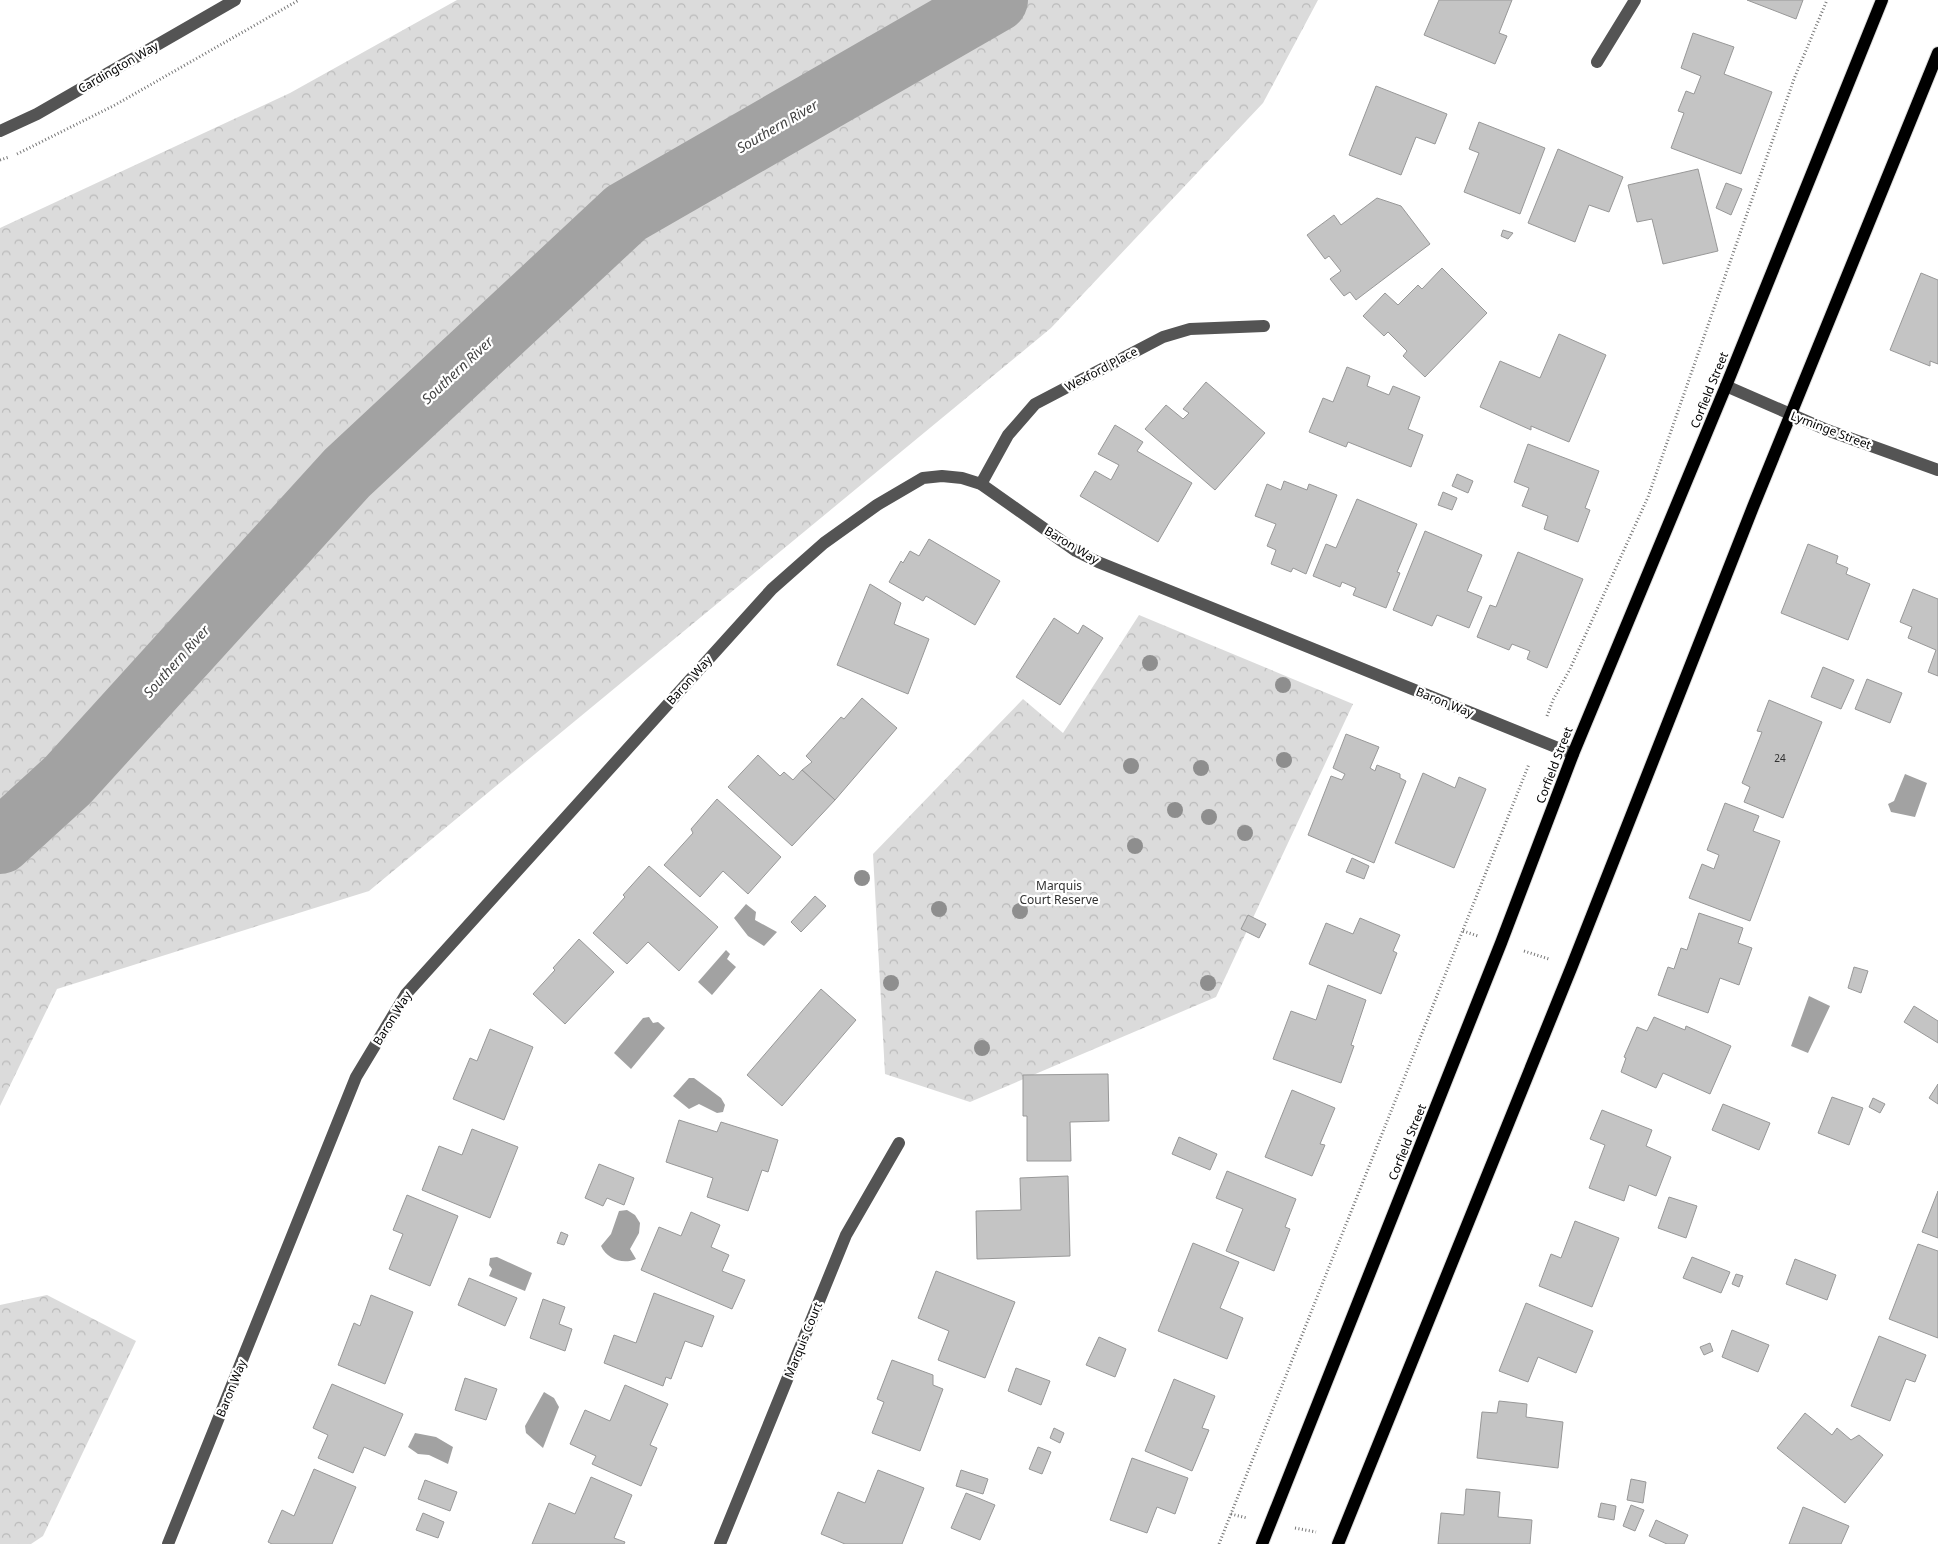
<svg xmlns="http://www.w3.org/2000/svg" width="1938" height="1544" font-family="'Noto Sans',sans-serif">
<style>
.forest{fill:url(#forest-crowns)}
.water{fill:#a2a2a2}
.lines{fill:none;stroke-linecap:round;stroke-linejoin:round}
.river{stroke:#a2a2a2;stroke-width:64}
.building{fill:#c4c4c4;stroke:#989898}
.major-casing{stroke:#dbdbdb;stroke-width:14}
.path{stroke:#767676;stroke-width:3;stroke-dasharray:1 2.5;stroke-linecap:butt}
.minor{stroke:#545454;stroke-width:12}
.major{stroke:#000;stroke-width:12}
.tree{fill:#8e8e8e}
.labels{text-anchor:middle;dominant-baseline:central;stroke-width:4.5;stroke-linejoin:round;paint-order:stroke}
.number-label{font-size:10px;fill:#313131}
.street-label{font-size:12px;fill:#000;stroke:#fff}
.park-label{font-size:12px;fill:#323232;stroke:#fff}
.water-label{font-size:14px;font-style:italic;fill:#434343;stroke:#fff}
</style>
<defs>
<pattern id="forest-crowns" width="20" height="18" patternUnits="userSpaceOnUse" patternTransform="scale(1.25)"><rect width="20" height="18" fill="#dbdbdb"/><path d="M2 6a3 3 0 1 1 6 0M12 15a3 3 0 1 1 6 0" fill="none" stroke="#bababa"/></pattern>
</defs>
<rect width="100%" height="100%" fill="#fff"/>
<!-- forest -->
<g class="forest">
<path d="M457 0H1318L1263 103 1051 328 369 891 57 989 0 1106V228L290 93Z"/>
<path d="M1139 615 1353 704 1216 997 970 1102 885 1074 873 854 1023 699 1063 733Z"/>
<path d="M47 1295 136 1341 43 1536 31 1544H0V1305Z"/>
</g>
<!-- water -->
<g class="water">
<path d="M1905 774 1927 783 1915 817 1891 812 1888 804 1894 801Z"/>
<path d="M746 904 756 912 755 920 777 932 764 946 748 936 734 918Z"/>
<path d="M726 950 730 954 727 959 736 967 712 995 698 982Z"/>
<path d="M1809 996 1830 1006 1808 1053 1791 1046Z"/>
<path d="M649 1017 653 1023 658 1022 665 1028 631 1069 614 1053 643 1018Z"/>
<path d="M689 1078H694L721 1098 725 1105 723 1112 717 1113 699 1104 689 1109 673 1096Z"/>
<path d="M627 1210 635 1215 640 1223 639 1233 630 1249 636 1259C623 1265 607 1259 601 1246L611 1234 619 1211Z"/>
<path d="M497 1257 532 1273 525 1291 489 1276 492 1269 489 1265 490 1258Z"/>
<path d="M544 1392 554 1398 559 1407 543 1448 526 1433 525 1426Z"/>
<path d="M415 1433 436 1437 453 1447 448 1464 429 1455 418 1454 408 1447Z"/>
</g>
<g class="lines">
<!-- river -->
<path class="river" d="M0 842 68 780 347 473 626 213 996 0"/>
</g>
<!-- building -->
<g class="building">
<path d="M1439 0H1512L1499 33 1507 36 1495 64 1424 35Z"/>
<path d="M1747 0H1803L1796 19Z"/>
<path d="M1693 33 1734 47 1724 74 1772 92 1741 174 1671 148 1684 113 1678 111 1686 91 1694 94 1701 76 1681 68Z"/>
<path d="M1376 86 1447 114 1435 144 1416 137 1401 175 1349 155Z"/>
<path d="M1479 122 1545 148 1520 214 1464 192 1479 153 1469 149Z"/>
<path d="M1558 149 1623 177 1609 212 1589 205 1575 242 1528 223Z"/>
<path d="M1698 169 1718 251 1663 264 1652 219 1637 222 1628 185Z"/>
<path d="M1726 183 1742 189 1731 215 1716 208Z"/>
<path d="M1377 198 1401 206 1430 244 1356 300 1350 292 1344 296 1330 279 1341 271 1329 256 1325 259 1307 235 1334 215 1341 225Z"/>
<path d="M1503 230 1513 233 1508 239 1501 236Z"/>
<path d="M1442 268 1487 313 1425 377 1403 356 1407 351 1388 332 1384 336 1363 316 1385 293 1398 305 1418 285 1422 289Z"/>
<path d="M1921 273 1938 280V364L1930 361V366L1890 350Z"/>
<path d="M1559 334 1606 355 1569 442 1531 426V430L1480 407 1500 361 1540 378Z"/>
<path d="M1347 367 1370 376 1367 386 1389 395 1393 386 1420 397 1408 429 1423 435 1411 467 1348 442 1346 447 1309 432 1323 398 1333 402Z"/>
<path d="M1206 382 1265 433 1215 490 1145 429 1166 405 1183 419 1189 413 1183 409Z"/>
<path d="M1115 425 1143 442 1137 451 1192 483 1158 542 1080 496 1095 471 1111 480 1119 465 1098 454Z"/>
<path d="M1528 444 1599 471 1585 508 1590 510 1578 542 1544 529 1548 516 1522 506 1529 488 1514 482Z"/>
<path d="M1457 474 1473 481 1468 493 1452 486Z"/>
<path d="M1284 481 1307 490 1309 484 1337 495 1306 574 1293 568 1291 572 1271 564 1276 550 1267 546 1276 524 1255 516 1267 484 1281 490Z"/>
<path d="M1443 492 1457 498 1452 510 1438 505Z"/>
<path d="M1357 499 1417 524 1397 572 1400 573 1386 608 1353 595 1356 588 1342 582 1340 587 1313 576 1326 544 1336 548Z"/>
<path d="M1425 531 1482 555 1467 591 1482 597 1469 628 1437 615 1432 626 1393 610Z"/>
<path d="M929 539 1000 581 975 625 926 596 923 601 889 582 901 561 903 563 910 551 919 556Z"/>
<path d="M1808 544 1838 556 1836 563 1848 568 1846 574 1870 584 1848 640 1781 613Z"/>
<path d="M1518 552 1583 579 1547 668 1527 659 1530 651 1512 644 1509 650 1477 637 1490 605 1496 607Z"/>
<path d="M870 584 901 603 894 624 929 639 908 694 837 665Z"/>
<path d="M1913 589 1938 599V676L1928 672 1936 650 1908 638 1912 627 1900 622Z"/>
<path d="M1054 618 1078 634 1083 625 1103 638 1060 705 1016 677Z"/>
<path d="M1823 667 1854 680 1841 709 1811 697Z"/>
<path d="M1867 679 1902 693 1890 723 1855 709Z"/>
<path d="M862 698 897 728 835 800 802 770 812 762 806 756 841 717 844 719Z"/>
<path d="M1769 700 1822 722 1783 818 1744 802 1750 787 1742 783 1762 732 1757 731Z"/>
<path d="M1346 734 1379 747 1370 768 1375 771 1377 765 1400 774V778L1406 781 1374 863 1308 835 1331 776 1342 780 1345 774 1333 768Z"/>
<path d="M758 755 780 776 784 772 793 780 802 770 835 800 792 846 728 787Z"/>
<path d="M1423 773 1455 788 1459 777 1486 789 1454 868 1395 843Z"/>
<path d="M717 799 781 857 748 894 723 871 700 897 664 865 693 833 691 829Z"/>
<path d="M1725 803 1759 816 1753 831 1780 841 1750 921 1689 898 1702 864 1714 869 1719 855 1707 850Z"/>
<path d="M1352 858 1369 866 1364 879 1346 872Z"/>
<path d="M649 866 718 927 679 971 648 942 627 964 593 933 625 897 623 895Z"/>
<path d="M815 896 826 906 801 932 791 922Z"/>
<path d="M1699 913 1743 928 1738 943 1752 948 1739 985 1720 978 1708 1013 1658 995 1668 967 1674 969 1681 948 1687 950Z"/>
<path d="M1248 915 1266 924 1259 938 1241 929Z"/>
<path d="M1360 918 1400 935 1393 951 1397 953 1381 994 1309 964 1326 923 1353 934Z"/>
<path d="M579 939 614 972 565 1024 533 994 555 970 553 968Z"/>
<path d="M1854 967 1868 971 1861 993 1848 988Z"/>
<path d="M1328 985 1366 1000 1351 1045 1354 1046 1341 1083 1273 1059 1291 1011 1316 1020Z"/>
<path d="M821 989 856 1020 782 1106 747 1075Z"/>
<path d="M1914 1006 1938 1021V1043L1904 1022Z"/>
<path d="M1654 1017 1685 1030 1686 1026 1731 1046 1710 1094 1663 1073 1656 1088 1621 1072 1626 1058 1624 1057 1637 1027 1647 1031Z"/>
<path d="M490 1029 533 1047 504 1120 453 1099 470 1058 477 1061Z"/>
<path d="M1108 1074 1109 1121 1070 1122 1071 1161H1027V1116H1023V1075Z"/>
<path d="M1938 1084V1104L1929 1098Z"/>
<path d="M1292 1090 1335 1108 1320 1144 1325 1145 1312 1176 1265 1157Z"/>
<path d="M1832 1097 1863 1108 1849 1145 1818 1133Z"/>
<path d="M1873 1098 1885 1104 1880 1113 1869 1107Z"/>
<path d="M1723 1104 1770 1123 1759 1150 1712 1130Z"/>
<path d="M1602 1110 1652 1130 1646 1146 1671 1157 1656 1196 1629 1185 1624 1201 1589 1188 1605 1145 1590 1139Z"/>
<path d="M679 1120 717 1132 721 1122 778 1140 768 1172 762 1170 748 1211 707 1197 713 1178 666 1162Z"/>
<path d="M472 1129 518 1147 490 1218 422 1190 439 1146 462 1155Z"/>
<path d="M1179 1137 1217 1154 1210 1170 1172 1154Z"/>
<path d="M599 1164 634 1178 624 1205 607 1198 603 1206 585 1198Z"/>
<path d="M1227 1171 1296 1199 1285 1227 1290 1229 1274 1271 1226 1251 1243 1209 1216 1198Z"/>
<path d="M1068 1176 1070 1256 977 1259 976 1211 1021 1210 1020 1178Z"/>
<path d="M1938 1191V1238L1922 1232Z"/>
<path d="M407 1195 458 1216 430 1286 389 1269 403 1234 393 1230Z"/>
<path d="M1669 1197 1697 1206 1686 1238 1658 1228Z"/>
<path d="M691 1212 720 1225 711 1247 729 1255 722 1271 745 1280 732 1309 641 1270 659 1227 681 1236Z"/>
<path d="M1575 1221 1619 1238 1592 1307 1539 1286 1551 1254 1561 1258Z"/>
<path d="M561 1232 568 1235 564 1245 557 1243Z"/>
<path d="M1193 1243 1239 1262 1220 1308 1243 1318 1227 1359 1158 1331Z"/>
<path d="M1918 1244 1938 1251V1338L1889 1319Z"/>
<path d="M1692 1257 1730 1272 1721 1293 1683 1278Z"/>
<path d="M1795 1259 1836 1275 1827 1300 1786 1284Z"/>
<path d="M936 1271 1015 1302 985 1378 938 1360 949 1331 918 1318Z"/>
<path d="M1736 1274 1743 1276 1739 1287 1732 1284Z"/>
<path d="M469 1278 517 1298 505 1326 458 1305Z"/>
<path d="M654 1293 714 1316 702 1347 685 1341 671 1379 666 1377 663 1386 604 1363 614 1335 636 1343Z"/>
<path d="M371 1295 413 1312 385 1384 338 1365 354 1323 360 1326Z"/>
<path d="M543 1299 565 1307 559 1324 572 1329 565 1351 530 1338Z"/>
<path d="M1526 1303 1593 1331 1576 1373 1538 1357 1528 1382 1499 1371Z"/>
<path d="M1732 1330 1769 1345 1758 1372 1722 1357Z"/>
<path d="M1879 1336 1926 1355 1915 1382 1906 1379 1890 1421 1851 1406Z"/>
<path d="M1099 1337 1126 1349 1115 1377 1086 1365Z"/>
<path d="M1710 1343 1713 1351 1704 1355 1700 1347Z"/>
<path d="M892 1360 933 1375V1385L943 1389 920 1451 872 1433 884 1402 877 1399Z"/>
<path d="M1016 1368 1050 1381 1041 1405 1008 1391Z"/>
<path d="M465 1378 497 1389 486 1420 455 1410Z"/>
<path d="M1174 1379 1215 1396 1202 1428 1209 1430 1192 1471 1145 1451Z"/>
<path d="M332 1384 403 1414 385 1456 364 1447 353 1473 318 1458 328 1435 313 1428Z"/>
<path d="M625 1385 668 1404 650 1445 657 1448 641 1486 592 1464 596 1456 570 1444 585 1410 610 1421Z"/>
<path d="M1499 1401 1527 1404 1526 1417 1563 1422 1558 1468 1477 1458 1482 1412 1497 1413Z"/>
<path d="M1805 1413 1832 1435 1837 1428 1851 1440 1859 1435 1883 1455 1845 1503 1777 1448Z"/>
<path d="M1054 1428 1064 1433 1060 1443 1050 1438Z"/>
<path d="M1038 1447 1051 1452 1042 1474 1029 1469Z"/>
<path d="M1132 1458 1188 1478 1175 1514 1157 1507 1147 1533 1110 1520Z"/>
<path d="M314 1469 356 1487 332 1544H272L268 1542 282 1510 294 1516Z"/>
<path d="M878 1470 924 1488 902 1544H845L821 1534 838 1492 865 1503Z"/>
<path d="M961 1470 988 1479 983 1494 956 1486Z"/>
<path d="M591 1477 632 1495 614 1538 625 1542 624 1544H532L549 1503 575 1514Z"/>
<path d="M1631 1479 1646 1482 1643 1503 1627 1500Z"/>
<path d="M425 1480 457 1492 450 1511 418 1499Z"/>
<path d="M1466 1489 1500 1492 1498 1517 1532 1520 1530 1544H1438L1441 1513 1464 1515Z"/>
<path d="M966 1493 995 1505 980 1540 951 1528Z"/>
<path d="M1601 1503 1616 1506 1614 1520 1598 1517Z"/>
<path d="M1631 1505 1644 1510 1635 1531 1623 1526Z"/>
<path d="M1803 1507 1849 1526 1841 1544H1789Z"/>
<path d="M423 1513 444 1522 438 1538 416 1530Z"/>
<path d="M1656 1520 1688 1535 1684 1544H1667L1649 1536Z"/>
</g>
<g class="lines">
<!-- major casing -->
<g class="major-casing">
<g id="major">
<path d="M1262 1544 1501 943 1573 754 1726 386 1882 0"/>
<path d="M1338 1544 1572 966 1753 507 1938 53"/>
</g>
</g>
<!-- path -->
<g class="path">
<path d="M17 154 115 105 299 0"/>
<path d="M0 160 9 157"/>
<path d="M1547 716 1553 700 1570 669 1648 497 1794 79 1827 0"/>
<path d="M1463 931 1478 936"/>
<path d="M1524 951 1549 959"/>
<path d="M1231 1514 1247 1518"/>
<path d="M1295 1528 1316 1532"/>
<path d="M1219 1544 1529 764"/>
</g>
<!-- minor -->
<g class="minor">
<path d="M1597 62 1635 0"/>
<path d="M0 131 37 114 235 0"/>
<path d="M1726 386 1827 430 1938 470"/>
<path d="M981 484 1008 435 1035 404 1163 337 1190 329 1264 326"/>
<path d="M168 1544 356 1077 406 994 772 589 824 543 877 505 923 478 942 476 962 478 981 484 1076 551 1098 562 1573 754"/>
<path d="M720 1544 846 1235 899 1143"/>
</g>
<!-- major -->
<use href="#major" class="major"/>
</g>
<!-- trees -->
<g class="tree">
<circle cx="1150" cy="663" r="8"/>
<circle cx="1283" cy="685" r="8"/>
<circle cx="1284" cy="760" r="8"/>
<circle cx="1131" cy="766" r="8"/>
<circle cx="1201" cy="768" r="8"/>
<circle cx="1175" cy="810" r="8"/>
<circle cx="1209" cy="817" r="8"/>
<circle cx="1245" cy="833" r="8"/>
<circle cx="1135" cy="846" r="8"/>
<circle cx="862" cy="878" r="8"/>
<circle cx="939" cy="909" r="8"/>
<circle cx="1020" cy="911" r="8"/>
<circle cx="891" cy="983" r="8"/>
<circle cx="1208" cy="983" r="8"/>
<circle cx="982" cy="1048" r="8"/>
</g>
<g class="labels">
<!-- number labels -->
<g class="number-label">
<text x="1780" y="758">24</text>
</g>
<!-- street labels -->
<g class="street-label">
<text transform="translate(118 67) rotate(-30)">Cardington Way</text>
<text transform="translate(1101 369) rotate(-28)">Wexford Place</text>
<text transform="translate(1709 390) rotate(-68)">Corfield Street</text>
<text transform="translate(1831 430) rotate(21)">Lyminge Street</text>
<text transform="translate(1072 545) rotate(31)">Baron Way</text>
<text transform="translate(689 680) rotate(-48)">Baron Way</text>
<text transform="translate(1445 702) rotate(22)">Baron Way</text>
<text transform="translate(1554 765) rotate(-69)">Corfield Street</text>
<text transform="translate(392 1018) rotate(-58)">Baron Way</text>
<text transform="translate(1407 1142) rotate(-68)">Corfield Street</text>
<text transform="translate(803 1340) rotate(-68)">Marquis Court</text>
<text transform="translate(231 1388) rotate(-68)">Baron Way</text>
</g>
<!-- park labels -->
<g class="park-label">
<text x="1059" y="885">Marquis<tspan x="1059" dy="14">Court Reserve</tspan></text>
</g>
<!-- water labels -->
<g class="water-label">
<text transform="translate(777 126) rotate(-30)">Southern River</text>
<text transform="translate(457 370) rotate(-43)">Southern River</text>
<text transform="translate(176 661) rotate(-48)">Southern River</text>
</g>
</g>
</svg>
